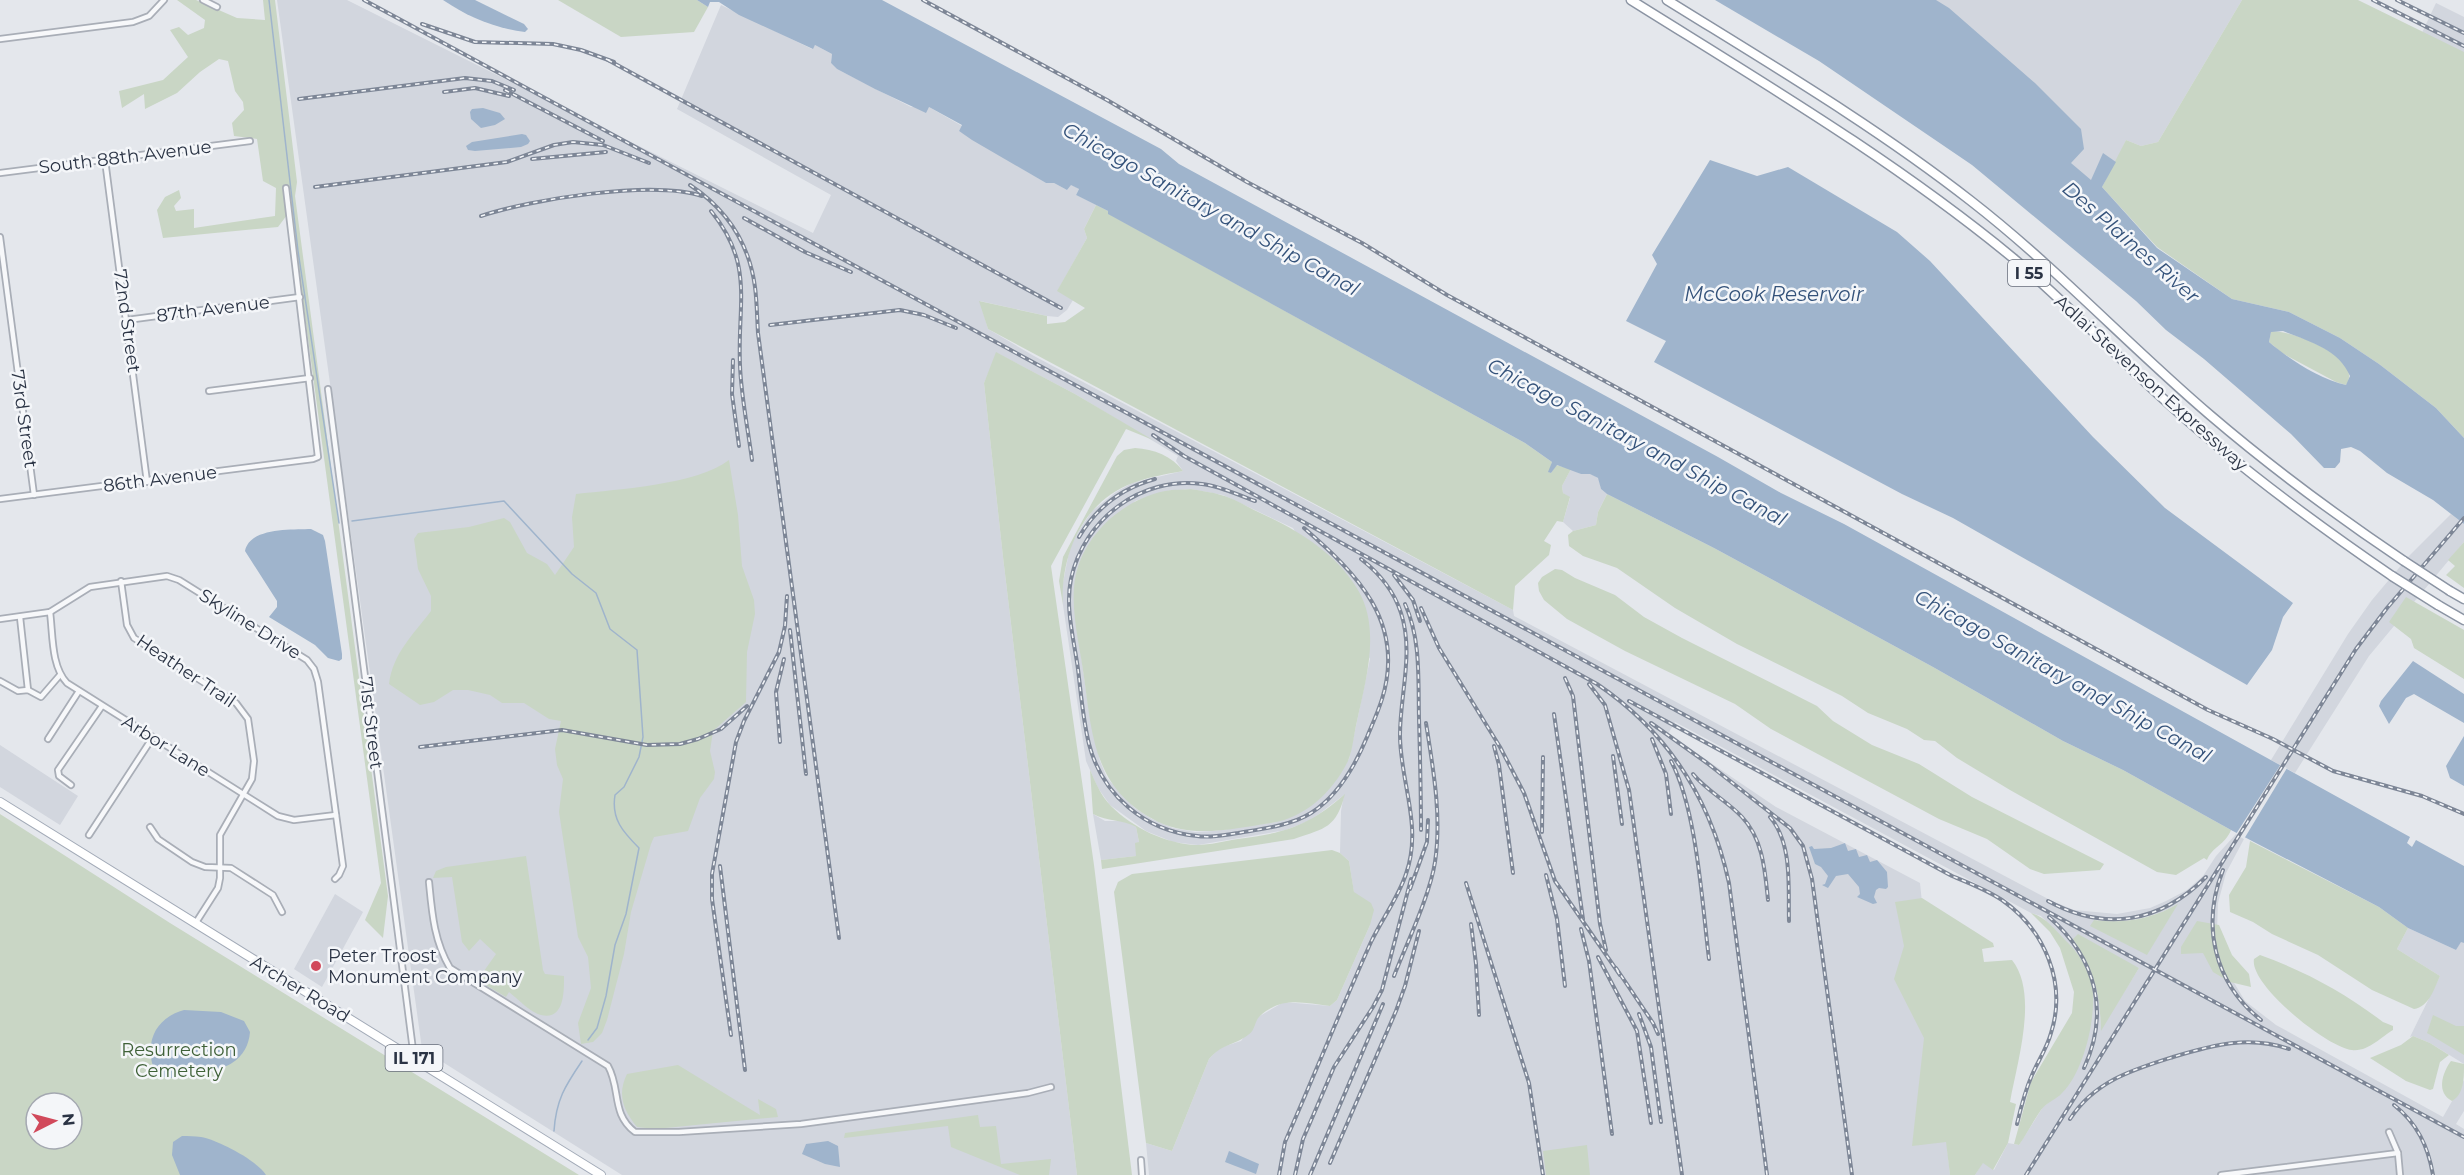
<svg xmlns="http://www.w3.org/2000/svg" width="2464" height="1175" font-family="Montserrat,sans-serif">
<style>
.built{fill:#d2d6de;fill-rule:evenodd}
.green{fill:#c9d6c5;fill-rule:evenodd}
.water{fill:#9fb4cc;fill-rule:evenodd}
.pier{fill:#e4e7ec}
.lines{fill:none;stroke-linecap:round;stroke-linejoin:round}
.stream{stroke:#9fb4cc;stroke-width:1.5}
.minor-casing{stroke:#a9aeb7;stroke-width:8}
.primary-casing{stroke:#a3abb8;stroke-width:10}
.motorway-casing{stroke:#8b94a3;stroke-width:11}
.minor{stroke:#f7f8fa;stroke-width:4.5}
.primary{stroke:#fff;stroke-width:8}
.motorway{stroke:#fff;stroke-width:8}
.rail-casing{stroke:#7d8696;stroke-width:4}
.rail{stroke:#f4f6f9;stroke-width:1.5;stroke-dasharray:4.5;stroke-linecap:butt}
.motorway-bridge-casing{stroke:#8b94a3;stroke-width:11;stroke-linecap:butt}
.motorway-bridge{stroke:#fff;stroke-width:8}
.poi-dot{fill:#d1495b;stroke:#f4f6f9;stroke-width:2}
.labels{text-anchor:middle;dominant-baseline:central;stroke-width:5;stroke-linejoin:round;paint-order:stroke}
.shield{fill:#f4f6f9;stroke:#676e7b;stroke-width:1.5}
.shield-label{font-size:16px;font-weight:bold;fill:#2b3445}
.street-label{font-size:18px;fill:#2b3445;stroke:#f4f6f9}
.poi-label{font-size:18px;fill:#2b3445;stroke:#f4f6f9;text-anchor:start}
.park-label{font-size:18px;fill:#3f6138;stroke:#f4f6f9}
.water-label{font-size:20px;font-style:italic;fill:#34527a;stroke:#f4f6f9}
</style>
<rect width="100%" height="100%" fill="#e4e7ec"/>
<!-- built -->
<g class="built">
<path d="M277 0H347L813 233 831 195 677 109 721 5 812 49 815 45 832 54 831 63 837 69 911 107H929L962 126 959 131 1046 183H1054L1067 190 1071 184 1079 189 1076 195 1096 205 1084 229 1087 238 1058 290 1073 300 1067 310 1058 317 1047 316 980 301 988 329 1034 356 1513 610 1514 616 2052 901 2074 910 2117 914 2150 908 2166 901 2187 890 2203 876 2216 856 2236 834 2244 839 2226 873 2218 903 2217 930 2233 981 2245 1001 2276 1025 2443 1117 2464 1080V1111L2456 1124 2464 1129V1175H1975L1983 1162 1994 1170 2008 1143 2019 1145 2043 1107 2058 1095 2089 1031 2093 992 2056 931 2041 916 2031 913 1675 722 1668 734 1776 807 1920 883 1950 1175H1149L1146 1143 1172 1151 1209 1059 1219 1048 1241 1041 1258 1017 1284 1002 1330 1006 1337 1000 1370 925 1354 893 1349 861 1340 853 1341 811 1344 795 1311 820 1286 830 1198 845 1173 842 1146 831 1110 805 1098 788 1086 761 1063 605 1062 588 1069 552 1074 538 1092 511 1116 492 1132 483 1183 471 1176 461 1178 456 1075 394 997 353 984 383 1003 557 1077 1175H622L422 1049ZM1191 489 1223 495 1293 528 1370 659 1349 759 1276 822 1214 831 1195 832 1173 828 1152 819 1135 808 1107 778 1100 761 1089 711 1075 613 1135 501 1166 491ZM2177 905 2147 954 2094 920 2125 922 2160 913ZM2073 939 2139 968 2101 1029 2100 1005 2095 979 2090 967Z"/>
<path d="M1869 0H2242L2158 142 2141 146 2126 140 2116 162 2103 154 2091 181 2033 130Z"/>
<path d="M2436 3 2464 17V59L2420 37Z"/>
<path d="M1571 469 1581 474 1590 473 1599 479 1601 489 1607 494 1598 512 1596 525 1573 531 1563 522 1570 498 1563 493 1562 486Z"/>
<path d="M2451 514 2464 524V542L2369 656 2295 773 2271 760 2348 634 2372 600 2409 556Z"/>
<path d="M0 745 78 796 60 825 0 787Z"/>
<path d="M1093 814 1105 821H1125L1136 827 1139 842 1136 856 1101 860Z"/>
<path d="M335 894 363 912 322 987 294 969Z"/>
<path d="M2408 928 2456 950 2461 941 2464 943V1064L2430 1043 2413 1036 2410 1037 2440 976 2397 949Z"/>
</g>
<!-- green -->
<g class="green">
<path d="M177 0H196L237 18 265 20 263 0H275L297 182 295 196 388 896 383 938 365 920 381 883 292 219 287 215 278 227 163 238 157 210 165 197 179 190 181 198 174 206 176 211 194 209V228L275 216 276 188 263 181 257 139 234 136 232 123 244 110 243 102 235 91 228 61 219 59 200 72 177 93 145 109 144 94 122 108 119 91 163 80 188 57 170 30 179 27 188 35 204 28 205 20Z"/>
<path d="M558 0H697L708 7 694 32 621 37Z"/>
<path d="M2242 0H2358L2464 52V438L2436 408 2379 364 2340 338 2289 312 2232 299 2157 247 2102 187 2126 140 2141 146 2158 142Z"/>
<path d="M1096 205 1108 211 1109 214 1525 443 1552 462 1549 472 1551 473 1556 465 1571 469 1562 486 1563 493 1570 497 1563 522 1557 521 1544 541 1551 545 1549 555 1515 586 1513 610 988 329 979 301 1047 316V324L1065 322 1085 308 1057 291 1087 238 1084 229Z"/>
<path d="M2271 331C2291 330 2365 358 2346 385L2336 382 2282 353 2269 342Z"/>
<path d="M996 352 1075 394 1153 440 1126 429 1051 566 1094 865 1132 1175H1077L1003 557 984 383Z"/>
<path d="M1135 448C1154 449 1172 456 1183 471 1166 474 1149 477 1133 483 1083 501 1060 555 1063 605L1059 581 1063 557 1117 456 1124 450Z"/>
<path d="M729 460 738 515 742 566 754 600 755 614 747 652 746 702 713 731 710 751 715 772 714 779 700 798 688 831 654 837 651 844 631 912 624 954 607 1020 602 1033 593 1042 581 1044 578 1023 591 988 588 957 578 937 559 812 563 779 557 765 555 749 561 721 549 719 524 703H502L490 695 468 690H453L434 702 420 705 389 684C393 653 413 635 431 611V596L418 569 414 539 418 533 469 527 504 518 510 522 527 553 547 564 555 575 574 547 572 517 576 494C619 489 696 485 729 460Z"/>
<path d="M1191 489C1201 491 1212 492 1221 495 1233 498 1244 505 1254 510 1294 528 1335 551 1358 590 1381 629 1366 679 1357 721 1354 733 1353 749 1348 761 1333 791 1306 818 1271 823 1231 829 1188 840 1151 818 1094 786 1092 735 1084 677 1080 646 1070 610 1075 579 1083 535 1122 500 1165 491 1174 489 1183 490 1191 489Z"/>
<path d="M1607 494 1714 548 1933 667 2063 741 2123 770 2231 830C2225 845 2212 847 2207 860L2204 858 2176 875 2157 872 2010 790 1957 758 1935 741 1924 740 1907 729 1868 713 1842 696 1737 644 1675 608 1617 568 1583 556 1569 546 1568 535 1573 531 1596 525 1598 512Z"/>
<path d="M2464 542V588L2446 575 2455 566 2448 560Z"/>
<path d="M1555 569 1562 570 1575 578 1615 595 1644 617 1682 638 1817 706 1833 721 1872 745 1919 764 1972 797 2104 864 2100 870 2044 874 2030 869 1987 839 1939 819 1771 729 1735 704 1625 651 1567 619 1544 600 1539 591 1538 583 1542 577Z"/>
<path d="M2406 597 2464 630V679L2414 648 2411 639 2389 622Z"/>
<path d="M1090 770C1096 783 1101 796 1111 806 1133 828 1166 844 1197 845 1210 845 1225 841 1238 839 1285 833 1309 826 1345 794 1336 828 1326 828 1294 839L1102 869 1101 860 1136 856 1135 843 1139 842 1136 827C1122 819 1108 822 1093 814Z"/>
<path d="M0 814 170 923 579 1175H0ZM36 1103H72V1139H36Z"/>
<path d="M2250 841 2379 907 2408 928 2397 949 2440 976C2434 989 2429 1007 2414 1009L2372 990 2318 955 2272 934 2253 922 2230 912 2229 895 2246 867Z"/>
<path d="M1332 850 1340 853 1349 861 1354 892 1371 903 1374 910 1370 925 1337 1000 1330 1006C1303 1003 1282 996 1260 1016 1254 1021 1256 1030 1248 1035 1233 1046 1223 1043 1209 1059L1172 1151 1146 1143 1114 892 1118 882 1132 874Z"/>
<path d="M526 856 543 970 545 974 564 976C564 990 565 1021 541 1015 531 1013 518 999 509 992L506 997 467 974 484 971 496 954 480 939 469 951 462 942 452 877 433 878 436 871 446 867Z"/>
<path d="M1922 898 1993 943 1994 947 1982 949 1984 962 2012 960C2039 994 2017 1062 2010 1102L2016 1104 2008 1143 1993 1170 1983 1163 1975 1175H1950L1946 1142 1912 1146 1924 1038 1894 979 1904 946 1895 902Z"/>
<path d="M2178 904 2147 955 2090 926 2094 920C2124 924 2152 919 2178 904Z"/>
<path d="M2031 913C2046 917 2055 930 2066 941 2080 954 2092 974 2093 993 2095 1022 2083 1073 2062 1093 2057 1099 2047 1102 2041 1110 2033 1121 2027 1134 2019 1145L2014 1144 2031 1082 2072 1013 2074 992 2060 948 2050 932Z"/>
<path d="M2197 921 2219 925 2232 955 2249 974 2251 987 2230 982 2213 972 2203 953 2181 954V947Z"/>
<path d="M2078 934 2139 968 2101 1031C2100 990 2094 973 2073 939Z"/>
<path d="M2260 955C2305 971 2345 993 2383 1022L2393 1026V1030C2381 1037 2368 1052 2352 1050 2328 1048 2249 985 2254 959Z"/>
<path d="M2433 1015 2456 1026H2464V1055L2427 1033Z"/>
<path d="M2413 1036 2430 1043 2449 1055 2440 1062 2433 1089 2430 1090 2406 1081 2370 1058 2401 1045Z"/>
<path d="M2451 1061 2464 1064C2464 1078 2464 1094 2452 1101 2436 1093 2442 1073 2451 1061Z"/>
<path d="M678 1065 760 1115 758 1099 776 1109 778 1117 655 1129 637 1127C623 1110 617 1094 627 1074Z"/>
<path d="M978 1115 980 1127 996 1126 1001 1164 1051 1159 1049 1175H1020L951 1147 948 1126 844 1138 845 1133Z"/>
<path d="M1587 1145 1590 1175H1546L1543 1151Z"/>
</g>
<!-- water -->
<g class="water">
<path d="M443 0H475L524 24 528 29 525 32C494 28 468 17 443 0Z"/>
<path d="M697 0H882L1161 149 1179 164 1718 457 1781 493 1844 524 2410 837 2407 843 2412 847 2416 840 2464 866V943L2461 942 2456 950 2408 928 2379 907 2231 830 2123 770 2063 741 1933 667 1714 548 1607 494 1601 489 1598 478 1590 474H1581L1557 465 1551 473 1548 472 1552 462 1525 443 1108 214V211L1076 195 1079 189 1071 185 1067 190 1054 183H1046L972 140 959 131 962 125 929 107 926 113 875 89 837 69 831 63 832 54 815 45 813 49 739 15 719 2H710L708 7Z"/>
<path d="M1715 0H1936L1949 8 2035 83 2081 129 2084 149 2071 163 2091 180 2103 153 2116 162 2102 187 2157 248 2232 299 2289 312 2340 338 2379 364 2436 408 2464 438V524L2433 500 2387 473 2360 451 2351 447 2341 449 2340 462 2335 468H2324L2291 434 2204 359 2166 330 2136 301 1972 165 1819 61ZM2283 331C2308 341 2339 349 2350 376L2346 385C2319 379 2289 359 2269 342L2271 332Z"/>
<path d="M483 108 500 113 505 119 495 125 481 128 471 119 470 112 472 109Z"/>
<path d="M522 134 526 135 530 141 528 144 521 147 475 151 468 150 466 146 472 142Z"/>
<path d="M1710 160 1757 176 1788 167 1897 232 1930 261 2093 437 2165 508 2293 603 2283 617 2272 650 2247 685 1953 518 1902 494 1654 362 1666 341 1626 321 1657 264 1652 255Z"/>
<path d="M311 529 323 535 325 541 342 654V659L339 661 328 658 315 645 269 617 277 607V601L245 551C250 527 292 530 311 529Z"/>
<path d="M2413 661 2464 694V723L2414 694 2406 698 2389 724 2379 706 2381 701Z"/>
<path d="M2464 736V786L2450 778 2446 766Z"/>
<path d="M1845 843 1848 851 1856 849 1859 857 1867 855 1870 862 1877 860 1887 872 1888 887 1886 889 1879 888 1876 890 1874 897 1877 903 1873 904 1857 897 1860 894 1859 887 1848 874 1836 876 1828 888 1822 885 1825 884 1828 876 1821 867 1815 864 1809 847 1812 846 1814 849 1831 848Z"/>
<path d="M184 1010 221 1012 244 1021 250 1032C249 1045 243 1056 232 1063 220 1071 175 1083 162 1076 154 1071 152 1065 151 1057 148 1033 162 1016 184 1010Z"/>
<path d="M182 1136C188 1136 195 1136 201 1137 218 1140 258 1161 266 1175H180L172 1155 173 1142Z"/>
<path d="M828 1141 838 1146 840 1167 825 1164 802 1154 806 1144Z"/>
<path d="M1229 1151 1259 1164 1256 1174 1225 1162Z"/>
</g>
<!-- pier -->
<path class="pier" d="M2281 764 2287 768 2244 839 2236 834Z"/>
<g class="lines">
<!-- stream -->
<g class="stream">
<path d="M269 0 298 251 339 523"/>
<path d="M352 521 504 501 572 574 596 593 610 629 637 650 643 737 639 757 624 787 615 795C611 819 623 832 639 848L626 914 615 945 606 996 597 1028 588 1040"/>
<path d="M554 1131C556 1100 565 1086 582 1061"/>
</g>
<!-- minor casing -->
<g class="minor-casing">
<g id="minor">
<path d="M203 0 217 7"/>
<path d="M0 39 133 22 149 16 164 0"/>
<path d="M105 160 147 482"/>
<path d="M0 173 250 141"/>
<path d="M0 237 34 495"/>
<path d="M127 320 300 297"/>
<path d="M328 389 414 1058"/>
<path d="M209 391 310 378"/>
<path d="M0 499 313 459 318 457 286 188"/>
<path d="M121 581 127 625 134 638 236 703 248 719 254 761 252 779 220 835V878L218 888 195 924"/>
<path d="M50 612C53 635 51 666 67 683L278 816 294 820 336 815"/>
<path d="M20 617 28 690"/>
<path d="M0 619 50 612 90 587 167 576 179 580 307 660 314 669 318 682 343 866 339 875 335 879"/>
<path d="M0 681 18 691 28 690 41 697 60 675"/>
<path d="M48 739 79 691"/>
<path d="M71 785 59 776 58 770 102 706"/>
<path d="M150 827 158 839 192 862 205 867 231 868 273 895 282 912"/>
<path d="M89 835 153 737"/>
<path d="M429 882C432 913 434 941 450 968L608 1066C621 1089 611 1114 635 1132H679L801 1124 1028 1093 1051 1087"/>
<path d="M2389 1132 2398 1153 2400 1175"/>
<path d="M1141 1160 1142 1175"/>
<path d="M2221 1175 2398 1153"/>
</g>
</g>
<!-- primary casing -->
<g class="primary-casing">
<path id="primary" d="M0 802 601 1175"/>
</g>
<!-- motorway casing -->
<g class="motorway-casing">
<g id="motorway">
<path d="M1631 0C1762 82 1894 160 2013 258 2064 300 2109 349 2157 393 2230 461 2310 520 2392 576"/>
<path d="M1667 0C1770 64 1875 126 1971 201 2056 267 2129 346 2210 415 2272 468 2337 516 2404 561"/>
<path d="M2450 591 2464 599"/>
<path d="M2438 605 2464 620"/>
</g>
</g>
<!-- minor -->
<use href="#minor" class="minor"/>
<!-- primary -->
<use href="#primary" class="primary"/>
<!-- motorway -->
<use href="#motorway" class="motorway"/>
<!-- rail casing -->
<g class="rail-casing">
<g id="rail">
<path d="M364 0 2464 1137"/>
<path d="M923 0 1107 100 1247 182 1362 243 1447 295 2208 710 2273 739 2333 771 2422 796 2464 814"/>
<path d="M2373 0 2464 46"/>
<path d="M2397 0 2464 33"/>
<path d="M422 24 475 42 553 44 581 50 614 62"/>
<path d="M608 60 1061 308"/>
<path d="M505 90 603 141"/>
<path d="M444 92 475 88 509 96"/>
<path d="M299 99 465 78 492 81 514 90"/>
<path d="M532 159 606 152"/>
<path d="M690 185C726 209 749 242 755 287 757 302 757 318 758 333L839 938"/>
<path d="M315 187 507 162 554 145 573 142 603 145 649 163"/>
<path d="M711 211C755 265 737 304 740 365 741 396 748 429 752 460"/>
<path d="M481 216C532 199 652 180 702 196"/>
<path d="M744 218 805 252 851 272"/>
<path d="M770 325 900 310 924 315 956 328"/>
<path d="M733 360 732 394 739 446"/>
<path d="M1153 435 1184 456 1597 684C1668 732 1711 800 1729 883L1767 1175"/>
<path d="M1255 501C1238 495 1220 486 1202 484 1141 476 1084 519 1071 579 1065 608 1074 640 1078 669 1081 694 1083 720 1089 744 1102 795 1145 831 1197 836 1211 838 1224 835 1238 833 1261 829 1290 826 1311 813 1338 796 1355 766 1367 737 1372 725 1378 712 1382 699 1406 622 1357 574 1304 528"/>
<path d="M1079 537C1096 508 1122 488 1155 479"/>
<path d="M1394 575 1413 600 1420 621"/>
<path d="M1405 604C1421 639 1418 679 1419 718 1420 755 1421 792 1421 830"/>
<path d="M1421 608 1439 648 1500 747 1524 793 1555 881 1620 975"/>
<path d="M790 630 806 774"/>
<path d="M1565 678 1573 696 1600 924 1606 950"/>
<path d="M1589 684 1605 705 1629 790 1682 1175"/>
<path d="M1629 701 1952 876C1969 883 1987 890 2002 900 2045 930 2067 983 2051 1033 2047 1048 2038 1061 2032 1075 2025 1091 2021 1107 2017 1124"/>
<path d="M1554 714 1583 919"/>
<path d="M1651 723 1707 763 1790 828 1803 846 1812 879 1852 1175"/>
<path d="M1652 739 1666 774 1671 814"/>
<path d="M780 742 776 692 784 659"/>
<path d="M1494 746 1499 765 1513 873"/>
<path d="M420 747 562 730 647 745 680 744 698 739 721 729 747 706"/>
<path d="M1613 756 1622 824"/>
<path d="M1671 761C1697 810 1702 903 1709 959"/>
<path d="M1693 774C1707 791 1727 801 1742 817 1763 839 1765 871 1768 900"/>
<path d="M1770 817C1793 844 1788 888 1789 921"/>
<path d="M1542 832 1543 757"/>
<path d="M720 866 745 1070"/>
<path d="M2223 870C2201 925 2214 983 2261 1020"/>
<path d="M1546 875 1557 919 1565 986"/>
<path d="M1466 883 1529 1083 1543 1175"/>
<path d="M1410 889 1427 842 1428 820"/>
<path d="M2048 901C2105 932 2160 923 2206 877"/>
<path d="M2049 917C2096 958 2110 1012 2084 1068"/>
<path d="M1471 924 1476 964 1479 1015"/>
<path d="M1581 929 1589 961 1612 1134"/>
<path d="M1598 957 1637 1031 1651 1123"/>
<path d="M1616 968 1653 1023 1658 1034"/>
<path d="M1394 976C1407 943 1430 895 1435 862 1442 816 1433 768 1426 723"/>
<path d="M1639 1014 1651 1047 1661 1122"/>
<path d="M731 1035 712 899V874L736 742 744 721 779 652 785 626 787 596"/>
<path d="M2394 1105C2417 1123 2428 1146 2433 1175"/>
<path d="M2070 1119C2095 1081 2132 1070 2173 1057 2213 1045 2249 1035 2289 1049"/>
<path d="M1330 1163 1396 1011 1405 986 1419 931"/>
<path d="M1279 1175 1285 1142C1314 1076 1341 1009 1371 942 1382 919 1398 898 1406 874 1423 826 1400 782 1400 735 1400 694 1414 653 1401 613 1394 591 1379 573 1361 559"/>
<path d="M1295 1175 1303 1139 1334 1067 1373 1007 1382 990 1411 879"/>
<path d="M1310 1175 1383 1004"/>
<path d="M2026 1175 2356 649 2387 608 2464 518"/>
</g>
</g>
<!-- rail -->
<use href="#rail" class="rail"/>
<!-- motorway-bridge casing -->
<g class="motorway-bridge-casing">
<g id="motorway-bridge">
<path d="M2404 561 2450 591"/>
<path d="M2392 576 2438 605"/>
</g>
</g>
<!-- motorway-bridge -->
<use href="#motorway-bridge" class="motorway-bridge"/>
</g>
<!-- markers -->
<circle class="poi-dot" cx="316" cy="966" r="6"/>
<g class="labels">
<!-- shield labels -->
<g class="shield">
<rect x="2008" y="260" width="42" height="26" rx="4.5"/>
<rect x="385.5" y="1045" width="57" height="26" rx="4.5"/>
</g>
<g class="shield-label">
<text x="2029" y="273">I 55</text>
<text x="414" y="1058">IL 171</text>
</g>
<!-- street labels -->
<g class="street-label">
<text transform="translate(125 157) rotate(-7)">South 88th Avenue</text>
<text transform="translate(213 309) rotate(-7)">87th Avenue</text>
<text transform="translate(127 321) rotate(82)">72nd Street</text>
<text transform="translate(2151 383) rotate(42)">Adlai Stevenson Expressway</text>
<text transform="translate(24 419) rotate(82)">73rd Street</text>
<text transform="translate(160 479) rotate(-7)">86th Avenue</text>
<text transform="translate(250 624) rotate(32)">Skyline Drive</text>
<text transform="translate(186 671) rotate(34)">Heather Trail</text>
<text transform="translate(371 723) rotate(83)">71st Street</text>
<text transform="translate(166 746) rotate(32)">Arbor Lane</text>
<text transform="translate(300 989) rotate(31)">Archer Road</text>
</g>
<!-- poi labels -->
<g class="poi-label">
<text x="328" y="956">Peter Troost<tspan x="328" dy="21">Monument Company</tspan></text>
</g>
<!-- park labels -->
<g class="park-label">
<text x="179" y="1050">Resurrection<tspan x="179" dy="21">Cemetery</tspan></text>
</g>
<!-- water labels -->
<g class="water-label">
<text transform="translate(1211 209) rotate(29)">Chicago Sanitary and Ship Canal</text>
<text transform="translate(2131 242) rotate(41)">Des Plaines River</text>
<text x="1774" y="294">McCook Reservoir</text>
<text transform="translate(1637 442) rotate(28)">Chicago Sanitary and Ship Canal</text>
<text transform="translate(2063 676) rotate(29)">Chicago Sanitary and Ship Canal</text>
</g>
</g>
<!-- north arrow -->
<g transform="translate(54 1121) rotate(84)"><circle r="28" fill="#f4f6f9" stroke="#a4a8b1" stroke-width="1.5"/>
<path d="M0-4.5L10 22L0 15L-10 22Z" fill="#d1495b"/>
<text y="-9" font-size="16" font-weight="bold" text-anchor="middle" fill="#2b3445">N</text>
</g>
</svg>
